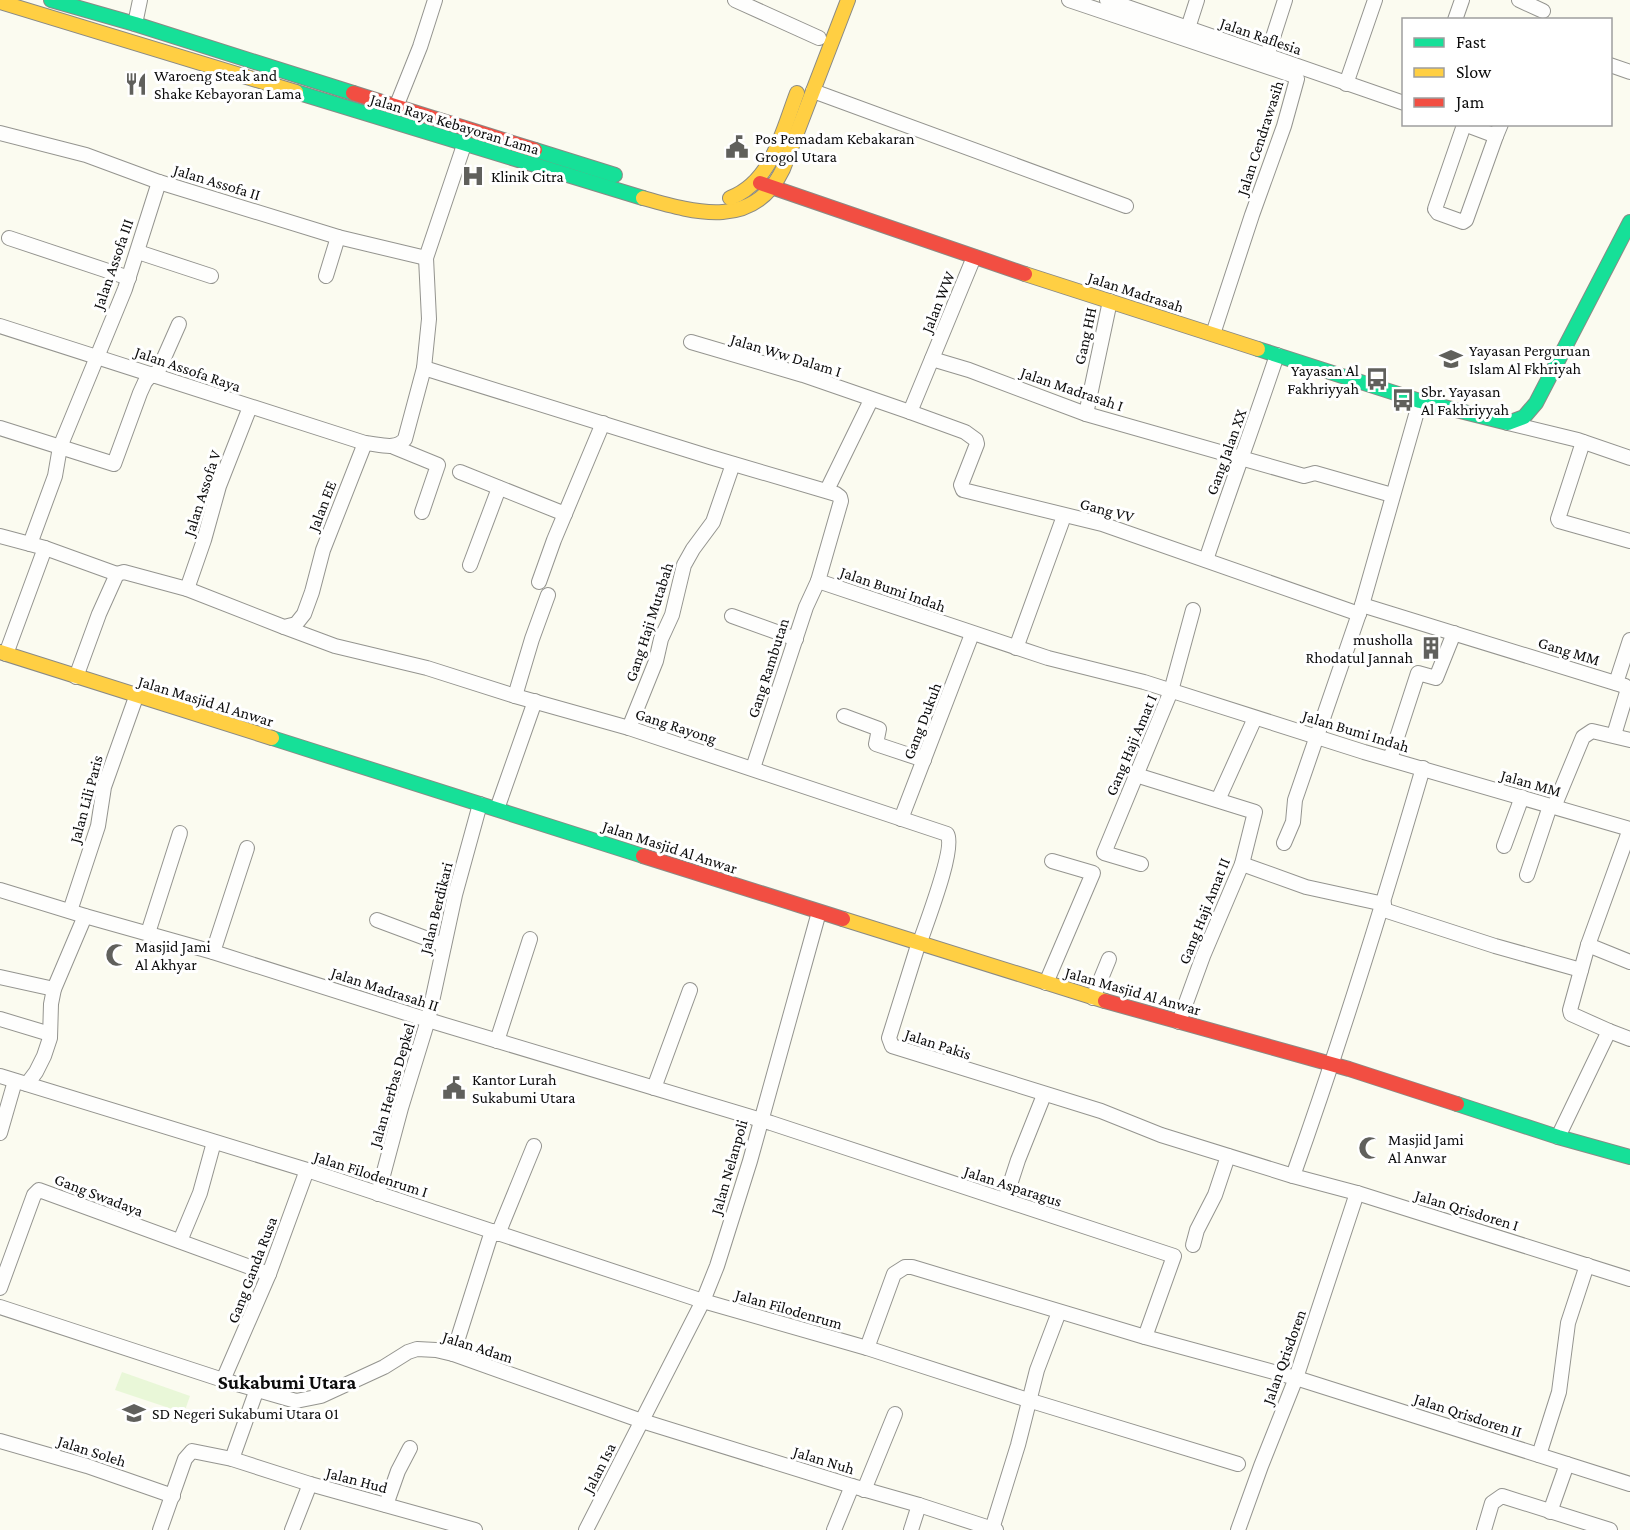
<svg xmlns="http://www.w3.org/2000/svg" width="1630" height="1530" font-family="'Crimson Pro',serif">
<style>
.pitch{fill:#e9f7d8}
.lines{fill:none;stroke-linecap:round;stroke-linejoin:round}
.street-casing{stroke:#94948f;stroke-width:16}
.fast-casing{stroke:#8a8a85;stroke-width:16}
.slow-casing{stroke:#8a8a85;stroke-width:16}
.jam-casing{stroke:#8a8a85;stroke-width:16}
.street{stroke:#fefefd;stroke-width:14}
.fast{stroke:#16e098;stroke-width:14}
.slow{stroke:#ffcf43;stroke-width:14}
.jam{stroke:#f24e42;stroke-width:14}
.labels{text-anchor:middle;dominant-baseline:central;stroke-width:6;stroke-linejoin:round;paint-order:stroke}
.street-label{font-size:16px;fill:#0c0c0c;stroke:#fff}
.poi-label{font-size:16px;fill:#0c0c0c;stroke:#fff;text-anchor:start}
.quarter-label{font-size:20px;font-weight:bold;fill:#0c0c0c;stroke:#fff}
</style>
<rect width="100%" height="100%" fill="#fbfbf0"/>
<!-- pitch -->
<path class="pitch" d="M122 1372 190 1396 184 1413 115 1390Z"/>
<g class="lines">
<!-- street casing -->
<g class="street-casing">
<g id="street">
<path d="M735 0 819 38"/>
<path d="M1069 0 1292 75 1297 79 1284 126 1252 215 1213 334"/>
<path d="M1107 0 1404 103"/>
<path d="M1519 0 1543 11"/>
<path d="M1455 20 1462 0"/>
<path d="M135 24 140 0"/>
<path d="M1188 28 1197 0"/>
<path d="M1267 56 1285 0"/>
<path d="M1610 65 1630 72"/>
<path d="M1346 84 1375 0"/>
<path d="M813 91 1126 206"/>
<path d="M396 107 420 47 435 0"/>
<path d="M1464 124 1496 136 1501 124"/>
<path d="M1464 125 1435 209 1438 213 1463 222 1466 220 1496 136"/>
<path d="M0 133 86 155 159 182 338 237 426 258"/>
<path d="M9 238 129 278"/>
<path d="M138 252 211 276"/>
<path d="M326 276 338 237"/>
<path d="M0 326 365 443C379 444 396 451 405 439L424 368 429 319 426 258 464 145"/>
<path d="M691 342 803 375 910 412 974 257"/>
<path d="M932 359 969 370 1086 414 1304 476 1315 473 1392 495"/>
<path d="M424 368 710 457 836 494 840 497 841 501 818 581 1048 658 1144 682 1364 752 1630 829"/>
<path d="M156 376 179 324"/>
<path d="M910 412 965 432 976 440 977 444 961 485 963 490 1102 524 1359 614"/>
<path d="M1086 414 1110 301"/>
<path d="M1508 423 1578 440 1630 458"/>
<path d="M0 428 114 464 140 393 145 382 152 374"/>
<path d="M1583 442 1558 519 1559 521 1630 541"/>
<path d="M394 447 438 465 422 512"/>
<path d="M460 472 565 514"/>
<path d="M827 490 871 400"/>
<path d="M0 536 45 548 117 574"/>
<path d="M30 544 55 476 60 447 125 289 159 182"/>
<path d="M1206 560C1229 491 1254 424 1277 355"/>
<path d="M470 565 499 488"/>
<path d="M539 582 554 540 603 423"/>
<path d="M187 589 204 540 219 486 250 407"/>
<path d="M1362 605 1625 686 1627 692 1614 735"/>
<path d="M732 616 796 639"/>
<path d="M284 627 335 646 427 668 515 696 629 728 947 834C956 847 926 924 920 942"/>
<path d="M1016 648 1064 516"/>
<path d="M6 654 45 548"/>
<path d="M76 677 99 614 117 574 124 572 187 589 284 627 296 624 304 614 312 592 323 550 365 443"/>
<path d="M1616 683 1630 640"/>
<path d="M515 696 532 639 548 595"/>
<path d="M844 716 879 729 876 744 924 760"/>
<path d="M629 728 656 661 661 639 672 615 684 565 693 549 713 522 733 464"/>
<path d="M1390 759 1418 673 1436 678 1454 633"/>
<path d="M753 768 806 607 818 581"/>
<path d="M1136 775 1255 812 1242 864 1203 956 1179 1022"/>
<path d="M1218 800 1255 718"/>
<path d="M1554 807 1583 737 1592 731 1630 740"/>
<path d="M497 809 535 701"/>
<path d="M901 819 972 634"/>
<path d="M1284 843 1293 822 1295 800 1362 605 1420 401"/>
<path d="M1504 846 1522 797"/>
<path d="M1141 864 1104 853 1171 691 1193 610"/>
<path d="M1242 864 1306 887 1384 904"/>
<path d="M1527 875 1550 806"/>
<path d="M0 890 85 916 213 952 428 1020 771 1123 1174 1256 1145 1337"/>
<path d="M1381 909 1495 946 1581 970"/>
<path d="M70 911 98 826 104 787 136 697"/>
<path d="M377 920 444 945"/>
<path d="M148 933 180 833"/>
<path d="M919 942 889 1038 892 1046 1101 1111 1161 1135 1293 1176 1357 1193 1630 1279"/>
<path d="M1588 945 1630 962"/>
<path d="M213 952 247 848"/>
<path d="M0 977 54 989"/>
<path d="M1046 983 1093 873 1052 861"/>
<path d="M1093 998 1109 959"/>
<path d="M0 1019 50 1034"/>
<path d="M1609 1031 1630 1039"/>
<path d="M497 1041 530 939"/>
<path d="M0 1076 307 1170 703 1301 867 1348 1028 1400 1238 1464"/>
<path d="M27 1084 36 1072 44 1056 50 1038 51 1004 54 989 85 916"/>
<path d="M654 1088 690 990"/>
<path d="M0 1133 15 1081"/>
<path d="M1558 1137 1609 1031 1571 1014 1570 1010 1588 945 1630 829"/>
<path d="M1293 1176C1341 1041 1383 905 1423 768"/>
<path d="M378 1194 401 1108 428 1020 455 895 480 804"/>
<path d="M1005 1200 1018 1160 1044 1095"/>
<path d="M498 1234 534 1146"/>
<path d="M180 1241 200 1193 214 1142"/>
<path d="M1193 1245 1197 1230 1215 1195 1228 1156"/>
<path d="M0 1288 34 1195 39 1190 269 1274"/>
<path d="M0 1307 223 1380 296 1401 321 1396 384 1367 408 1352 417 1349 436 1350 453 1354 642 1421 852 1486 919 1505 996 1530"/>
<path d="M867 1348 894 1274 905 1267H912L1145 1337 1296 1378 1630 1484"/>
<path d="M453 1354 492 1231"/>
<path d="M223 1380 269 1274 307 1170"/>
<path d="M0 1441 87 1466 173 1496"/>
<path d="M1539 1455 1559 1392 1568 1323 1587 1265"/>
<path d="M232 1459 257 1389"/>
<path d="M864 1490 895 1414"/>
<path d="M386 1505 398 1471 410 1448"/>
<path d="M1550 1512 1567 1464"/>
<path d="M992 1529 1018 1445 1037 1370 1059 1312"/>
<path d="M160 1530 185 1459 192 1451 232 1459 310 1484 475 1530"/>
<path d="M292 1530 310 1484"/>
<path d="M586 1530 703 1301 717 1266 750 1161 819 912"/>
<path d="M834 1530 852 1486"/>
<path d="M911 1530 919 1505"/>
<path d="M1238 1530 1261 1466 1296 1378 1357 1193"/>
<path d="M1484 1530 1492 1503 1502 1496 1610 1530"/>
</g>
</g>
<!-- fast casing -->
<g class="fast-casing">
<g id="fast">
<path d="M51 0 135 24 353 93"/>
<path d="M296 92 643 198"/>
<path d="M535 150 615 175"/>
<path d="M1258 349 1420 401 1508 423 1524 417 1536 403 1630 222"/>
<path d="M272 738 643 856"/>
<path d="M1457 1104 1558 1137 1630 1157"/>
</g>
</g>
<!-- slow casing -->
<g class="slow-casing">
<g id="slow">
<path d="M0 2 296 92"/>
<path d="M643 198C696 213 754 230 783 169L848 0"/>
<path d="M730 198C772 182 782 132 797 93"/>
<path d="M1025 274 1258 349"/>
<path d="M0 652 272 738"/>
<path d="M843 919 1105 1001"/>
</g>
</g>
<!-- jam casing -->
<g class="jam-casing">
<g id="jam">
<path d="M353 93 535 150"/>
<path d="M760 183 1025 274"/>
<path d="M643 856 843 919"/>
<path d="M1105 1001 1349 1069 1457 1104"/>
</g>
</g>
<!-- street -->
<use href="#street" class="street"/>
<!-- fast -->
<use href="#fast" class="fast"/>
<!-- slow -->
<use href="#slow" class="slow"/>
<!-- jam -->
<use href="#jam" class="jam"/>
</g>
<!-- icons -->
<defs>
<g id="restaurant-bare" transform="scale(1.8)"><path d="M-5-6h1v4h1v-4h1v4h1v-4h1v5L-1.5 .5V6h-2V.5L-5-1ZM5-6V6H3V1.5H1.5Q1.5-4 5-6Z" fill="#60605c" stroke="#fff" stroke-width="2.5" paint-order="stroke"/></g>
<g id="civic-bare" transform="scale(1.8)"><path d="M-.6-6.5H3V-4.5H.6V-3L4-1V1h2V6H-6V1h2V-1L-.6-3ZM-1.2 2.5V6h2.4V2.5Z" fill="#60605c" stroke="#fff" stroke-width="2.5" paint-order="stroke"/></g>
<g id="hospital-bare" transform="scale(1.8)"><path d="M-5-5h3v3.5h4V-5h3V5h-3V1.5h-4V5h-3Z" fill="#60605c" stroke="#fff" stroke-width="2.5" paint-order="stroke"/></g>
<g id="school-bare" transform="scale(1.8)"><path d="M0-5L7-2L0 1L-7-2ZM-4 1L0 2.5L4 1V4Q0 6-4 4Z" fill="#60605c" stroke="#fff" stroke-width="2.5" paint-order="stroke"/></g>
<g id="bus-bare" transform="scale(1.8)"><path d="M-5-6H5V4H4V6H2V4H-2V6H-4V4H-5ZM-3.5-4V0h7V-4ZM-3.5 1.2v1.5H-2V1.2ZM2 1.2v1.5H3.5V1.2Z" fill="#60605c" stroke="#fff" stroke-width="2.5" paint-order="stroke"/></g>
<g id="building-bare" transform="scale(1.8)"><path d="M-4-6H4V6H1V3H-1V6H-4ZM-2.5-4.3h1.7v1.8h-1.7ZM.8-4.3h1.7v1.8H.8ZM-2.5-1h1.7V.8h-1.7ZM.8-1h1.7V.8H.8Z" fill="#60605c" stroke="#fff" stroke-width="2.5" paint-order="stroke"/></g>
<g id="mosque-bare" transform="scale(1.8)"><path d="M3.5-4.9A6 6 0 1 0 3.5 4.9A5 5 0 1 1 3.5-4.9Z" fill="#60605c" stroke="#fff" stroke-width="2.5" paint-order="stroke"/></g>
</defs>
<g fill-rule="evenodd">
<use href="#restaurant-bare" x="136" y="84"/>
<use href="#civic-bare" x="737" y="147"/>
<use href="#hospital-bare" x="473" y="176"/>
<use href="#school-bare" x="1451" y="359"/>
<use href="#bus-bare" x="1377" y="379"/>
<use href="#bus-bare" x="1403" y="400"/>
<use href="#building-bare" x="1431" y="648"/>
<use href="#mosque-bare" x="117" y="955"/>
<use href="#civic-bare" x="454" y="1088"/>
<use href="#mosque-bare" x="1370" y="1148"/>
<use href="#school-bare" x="134" y="1413"/>
</g>
<g class="labels">
<!-- street labels -->
<g class="street-label">
<text transform="translate(1261 36) rotate(19)">Jalan Raflesia</text>
<text transform="translate(455 124) rotate(17)">Jalan Raya Kebayoran Lama</text>
<text transform="translate(1260 138) rotate(-72)">Jalan Cendrawasih</text>
<text transform="translate(217 182) rotate(17)">Jalan Assofa II</text>
<text transform="translate(113 264) rotate(-71)">Jalan Assofa III</text>
<text transform="translate(1136 292) rotate(18)">Jalan Madrasah</text>
<text transform="translate(938 302) rotate(-68)">Jalan WW</text>
<text transform="translate(1085 336) rotate(-78)">Gang HH</text>
<text transform="translate(786 355) rotate(17)">Jalan Ww Dalam I</text>
<text transform="translate(188 369) rotate(19)">Jalan Assofa Raya</text>
<text transform="translate(1072 389) rotate(19)">Jalan Madrasah I</text>
<text transform="translate(1226 452) rotate(-70)">Gang Jalan XX</text>
<text transform="translate(202 493) rotate(-72)">Jalan Assofa V</text>
<text transform="translate(322 506) rotate(-69)">Jalan EE</text>
<text transform="translate(1107 510) rotate(15)">Gang VV</text>
<text transform="translate(893 589) rotate(19)">Jalan Bumi Indah</text>
<text transform="translate(649 622) rotate(-72)">Gang Haji Mutabah</text>
<text transform="translate(1569 651) rotate(17)">Gang MM</text>
<text transform="translate(768 668) rotate(-72)">Gang Rambutan</text>
<text transform="translate(206 701) rotate(17)">Jalan Masjid Al Anwar</text>
<text transform="translate(922 721) rotate(-69)">Gang Dukuh</text>
<text transform="translate(676 726) rotate(18)">Gang Rayong</text>
<text transform="translate(1356 731) rotate(17)">Jalan Bumi Indah</text>
<text transform="translate(1131 745) rotate(-67)">Gang Haji Amat I</text>
<text transform="translate(1531 783) rotate(16)">Jalan MM</text>
<text transform="translate(86 799) rotate(-75)">Jalan Lili Paris</text>
<text transform="translate(670 847) rotate(18)">Jalan Masjid Al Anwar</text>
<text transform="translate(436 908) rotate(-76)">Jalan Berdikari</text>
<text transform="translate(1204 911) rotate(-68)">Gang Haji Amat II</text>
<text transform="translate(385 989) rotate(18)">Jalan Madrasah II</text>
<text transform="translate(1133 991) rotate(16)">Jalan Masjid Al Anwar</text>
<text transform="translate(938 1044) rotate(18)">Jalan Pakis</text>
<text transform="translate(392 1085) rotate(-74)">Jalan Herbas Depkel</text>
<text transform="translate(729 1167) rotate(-74)">Jalan Nelanpoli</text>
<text transform="translate(371 1174) rotate(18)">Jalan Filodenrum I</text>
<text transform="translate(1013 1186) rotate(18)">Jalan Asparagus</text>
<text transform="translate(99 1195) rotate(21)">Gang Swadaya</text>
<text transform="translate(1467 1210) rotate(17)">Jalan Qrisdoren I</text>
<text transform="translate(252 1270) rotate(-69)">Gang Ganda Rusa</text>
<text transform="translate(789 1309) rotate(16)">Jalan Filodenrum</text>
<text transform="translate(478 1347) rotate(18)">Jalan Adam</text>
<text transform="translate(1284 1357) rotate(-70)">Jalan Qrisdoren</text>
<text transform="translate(1468 1415) rotate(18)">Jalan Qrisdoren II</text>
<text transform="translate(92 1451) rotate(18)">Jalan Soleh</text>
<text transform="translate(824 1460) rotate(17)">Jalan Nuh</text>
<text transform="translate(599 1468) rotate(-63)">Jalan Isa</text>
<text transform="translate(357 1480) rotate(15)">Jalan Hud</text>
</g>
<!-- poi labels -->
<g class="poi-label">
<text x="154" y="75">Waroeng Steak and<tspan x="154" dy="18">Shake Kebayoran Lama</tspan></text>
<text x="755" y="138">Pos Pemadam Kebakaran<tspan x="755" dy="18">Grogol Utara</tspan></text>
<text x="491" y="176">Klinik Citra</text>
<text x="1469" y="350">Yayasan Perguruan<tspan x="1469" dy="18">Islam Al Fkhriyah</tspan></text>
<text x="1359" y="370" text-anchor="end">Yayasan Al<tspan x="1359" dy="18">Fakhriyyah</tspan></text>
<text x="1421" y="391">Sbr. Yayasan<tspan x="1421" dy="18">Al Fakhriyyah</tspan></text>
<text x="1413" y="639" text-anchor="end">musholla<tspan x="1413" dy="18">Rhodatul Jannah</tspan></text>
<text x="135" y="946">Masjid Jami<tspan x="135" dy="18">Al Akhyar</tspan></text>
<text x="472" y="1079">Kantor Lurah<tspan x="472" dy="18">Sukabumi Utara</tspan></text>
<text x="1388" y="1139">Masjid Jami<tspan x="1388" dy="18">Al Anwar</tspan></text>
<text x="152" y="1413">SD Negeri Sukabumi Utara 01</text>
</g>
<!-- quarter labels -->
<g class="quarter-label">
<text x="287" y="1382">Sukabumi Utara</text>
</g>
</g>
<!-- legend -->
<rect x="1402" y="18" width="210" height="108" fill="#ffffff" stroke="#9e9e9e" stroke-width="1.5"/>
<rect x="1414" y="38" width="30" height="9" fill="#16e098" stroke="#9e9e9e" stroke-width="1.5"/>
<text x="1456" y="48" font-size="18" fill="#0c0c0c">Fast</text>
<rect x="1414" y="68" width="30" height="9" fill="#ffcf43" stroke="#9e9e9e" stroke-width="1.5"/>
<text x="1456" y="78" font-size="18" fill="#0c0c0c">Slow</text>
<rect x="1414" y="98" width="30" height="9" fill="#f24e42" stroke="#9e9e9e" stroke-width="1.5"/>
<text x="1456" y="108" font-size="18" fill="#0c0c0c">Jam</text>
</svg>
